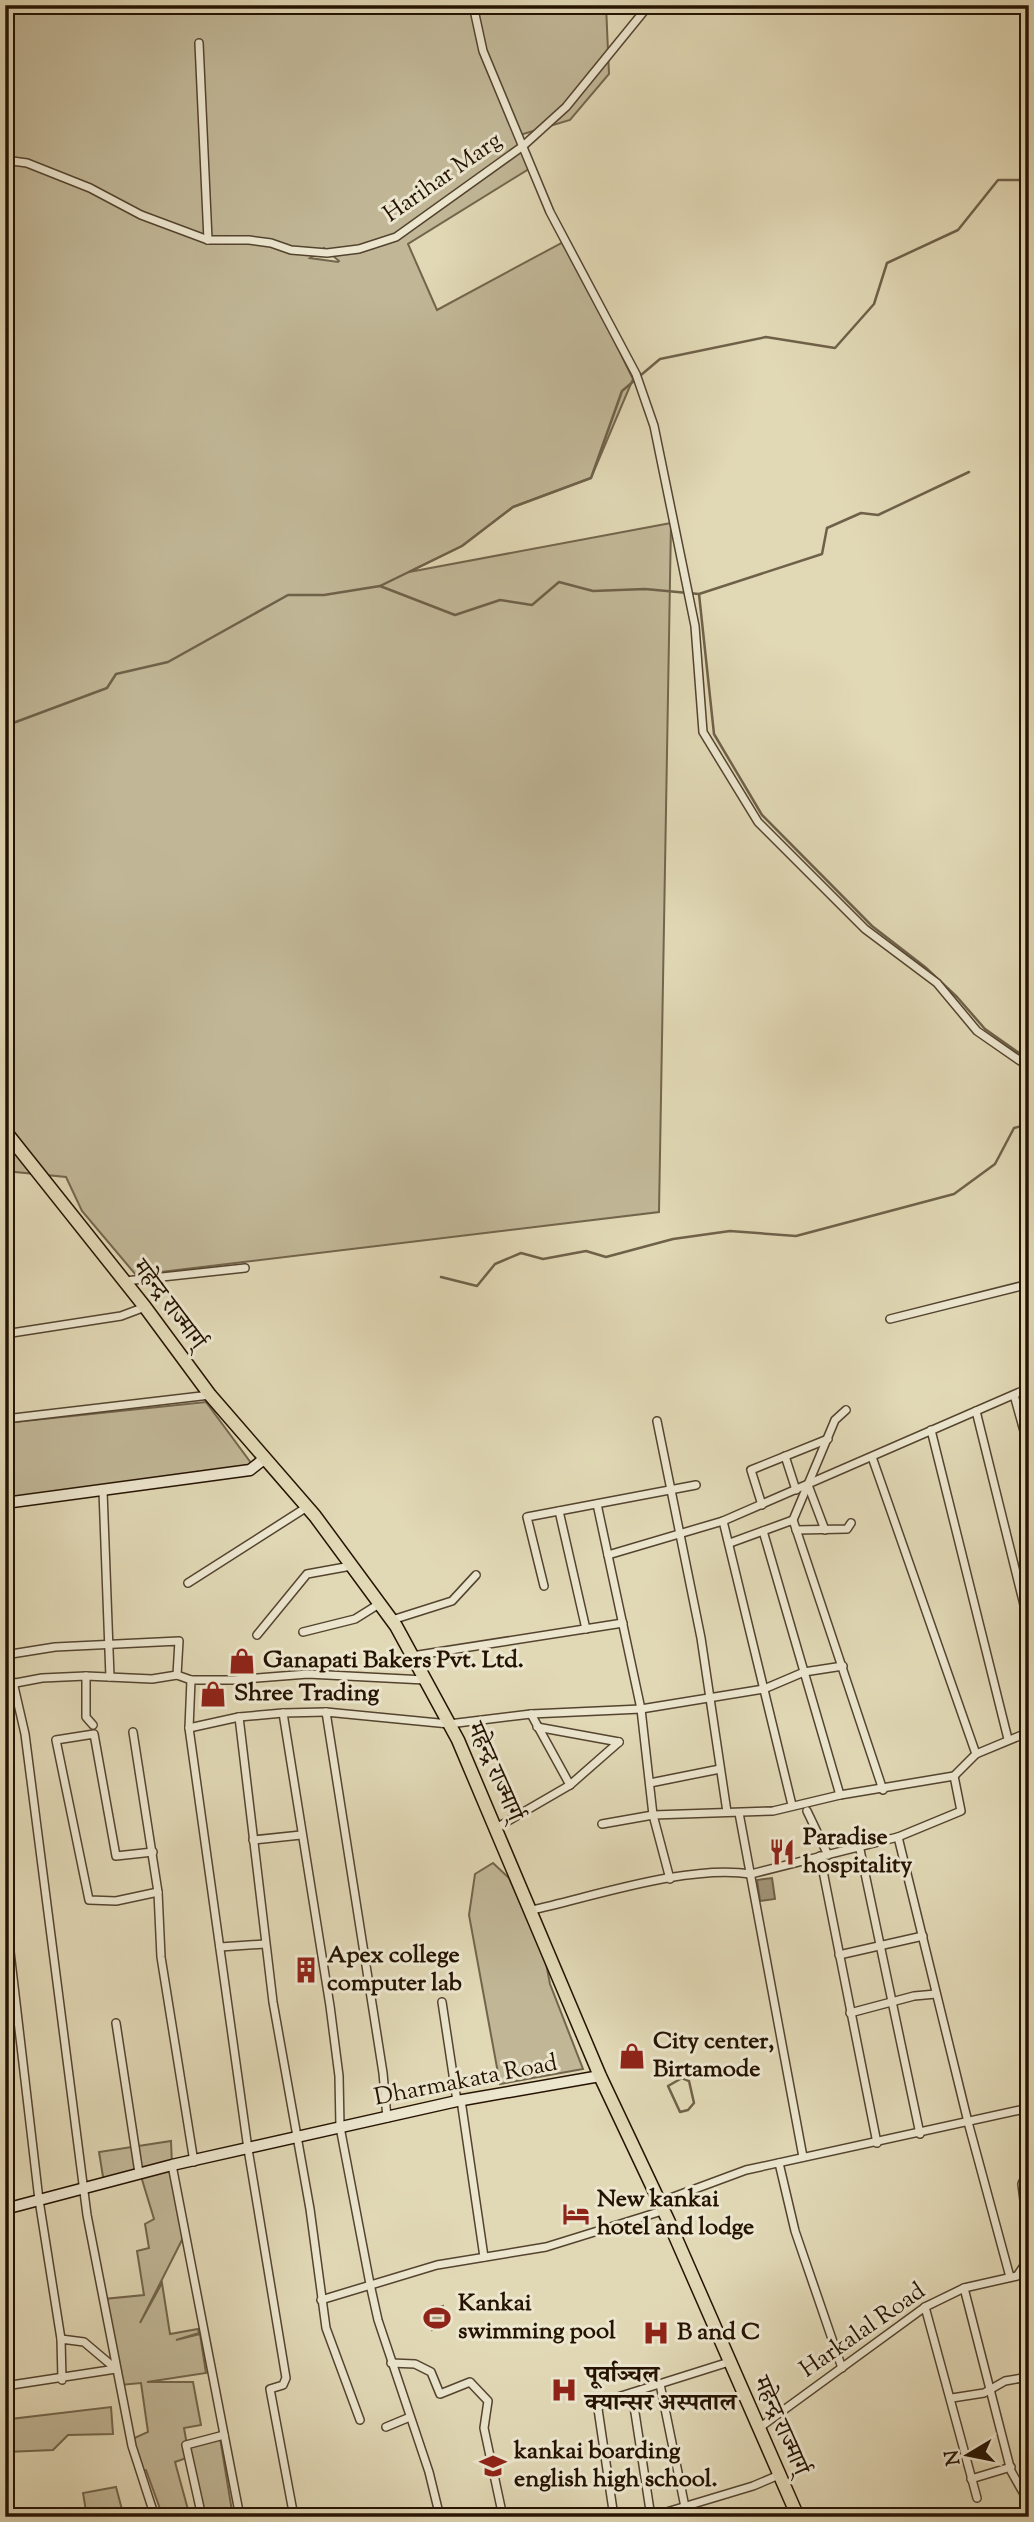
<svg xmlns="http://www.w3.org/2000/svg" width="1034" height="2522" font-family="'Sorts Mill Goudy','Noto Serif Devanagari',serif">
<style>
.green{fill:#c1b797;stroke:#73654c;stroke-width:2;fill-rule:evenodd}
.water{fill:#a19578;stroke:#6f6149;stroke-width:2}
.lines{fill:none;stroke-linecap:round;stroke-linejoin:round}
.stream{stroke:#6f6149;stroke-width:2.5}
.street-casing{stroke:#54442f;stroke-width:10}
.secondary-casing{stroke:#251302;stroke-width:13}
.highway-casing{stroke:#251302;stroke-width:15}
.street{stroke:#ece6cf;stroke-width:7}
.secondary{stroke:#ece6cf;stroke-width:10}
.highway{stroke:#e1d8b5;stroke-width:12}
.labels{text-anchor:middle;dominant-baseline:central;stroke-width:6;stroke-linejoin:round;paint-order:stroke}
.street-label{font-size:24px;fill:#251302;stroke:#ece6cf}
.poi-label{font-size:24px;font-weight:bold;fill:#251302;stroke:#ece6cf;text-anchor:start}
</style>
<rect width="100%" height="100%" fill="#e1d8b5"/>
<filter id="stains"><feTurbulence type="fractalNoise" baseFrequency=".00286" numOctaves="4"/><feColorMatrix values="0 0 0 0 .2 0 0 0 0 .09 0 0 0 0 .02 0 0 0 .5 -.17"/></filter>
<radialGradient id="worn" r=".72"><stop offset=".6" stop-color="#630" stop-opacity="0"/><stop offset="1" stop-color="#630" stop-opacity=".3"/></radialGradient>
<!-- green -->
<g class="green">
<path d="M5 5H77L98 9 99 5H606L609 74 570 120 520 135 532 167 408 244 437 310 565 241 633 379 591 478 513 507 462 546 409 572 671 523 659 1212 136 1275 82 1211 66 1177 5 1171ZM324 248 339 261 338 262 310 258Z"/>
<path d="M206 1402 254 1467 5 1501V1423Z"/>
<path d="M493 1863 509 1878 545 1958 550 1984 583 2069 500 2084 469 1915 475 1874Z"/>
<path d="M171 2141 172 2165 185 2234 140 2323 162 2283 170 2334 198 2329 199 2333 176 2340 200 2334 206 2373 147 2382H193L201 2425 184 2428 187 2445 220 2438 233 2517H202L189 2457 175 2462 190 2517H163L146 2470 140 2471 132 2439 148 2432 141 2383 120 2385 104 2299 144 2295 137 2251 149 2248 145 2224 154 2219 140 2173 104 2183 99 2152Z"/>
<path d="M111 2407 113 2434 68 2435 53 2450 7 2452 11 2419Z"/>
<path d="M116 2487 124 2517H87L83 2493Z"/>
</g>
<!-- water -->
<g class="water">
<path d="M772 1878 775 1899 760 1901 757 1880Z"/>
<path d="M443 2306 447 2327 432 2330 428 2309Z"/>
</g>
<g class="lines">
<!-- stream -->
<g class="stream">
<path d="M380 586 462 546 513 507 591 478 622 391 660 359 766 337 835 348 874 304 887 263 958 230 998 180H1029"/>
<path d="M699 594 714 734 762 815 872 926 925 967 957 997 985 1029 1029 1060"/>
<path d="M5 726 107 688 116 674 168 662 288 595H324L380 586 455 615 500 600 532 605 559 582 593 591 645 589 699 594 822 554 827 528 861 513 878 515 969 472"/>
<path d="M441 1277 477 1286 495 1264 521 1253 543 1259 586 1251 606 1257 673 1239 730 1231 796 1236 954 1194 995 1164 1014 1128 1029 1124"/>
<path d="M682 2078 689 2081 694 2103 688 2110 680 2112 668 2086Z"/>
</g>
<!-- street casing -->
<g class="street-casing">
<g id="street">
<path d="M473 5 483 51 550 212 636 374 654 426 695 626 703 732 758 822 865 929 937 983 977 1031 1029 1067"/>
<path d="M199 43 208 240"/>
<path d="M5 160 27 163 90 188 141 215 208 240H249L271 243 291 250 327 253 359 249 396 237 523 146 566 107 649 5"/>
<path d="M125 1281 245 1268"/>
<path d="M890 1319 1029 1284"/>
<path d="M5 1334 121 1316 145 1307"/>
<path d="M1014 1395 1029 1449"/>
<path d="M976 1411 1029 1625"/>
<path d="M5 1419 210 1395"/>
<path d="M657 1421 701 1638 727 1812"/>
<path d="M931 1430 1008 1739"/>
<path d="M785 1456 796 1490"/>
<path d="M872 1457 976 1754"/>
<path d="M808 1485 825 1530"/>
<path d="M103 1491 110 1677"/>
<path d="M597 1504 641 1709 653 1815 670 1879"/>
<path d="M762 1505 751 1470 828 1439"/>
<path d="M559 1511 586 1629"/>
<path d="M793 1520 835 1420 846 1410"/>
<path d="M723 1521 792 1805"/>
<path d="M796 1530 847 1529 851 1523"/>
<path d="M763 1531 840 1795"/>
<path d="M730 1543 793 1520 883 1790"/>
<path d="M608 1555 723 1521 1029 1388"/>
<path d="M188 1583 307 1507"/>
<path d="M544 1586 527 1517 696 1485"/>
<path d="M392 1620 452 1601 476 1575"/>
<path d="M303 1632 355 1619 379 1604"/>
<path d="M257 1635 307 1574 351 1566"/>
<path d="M5 1655 55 1647 179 1641 177 1675"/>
<path d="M412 1656 623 1623"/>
<path d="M86 1676V1717L93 1725"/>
<path d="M191 1680 189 1728 248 2149 286 2378 283 2385 270 2389 294 2517"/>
<path d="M13 1682 25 1734 87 2215 132 2446 155 2517"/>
<path d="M5 1685 42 1678 86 1676 152 1679 177 1675 191 1680H233L308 1674 425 1680"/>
<path d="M326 1712 283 1713 330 2006 339 2076 340 2127 370 2284 378 2320 429 2472 440 2517"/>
<path d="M531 1714 570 1785"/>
<path d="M239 1717 273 2002 310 2209 326 2328 360 2420"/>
<path d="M537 1727 619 1742"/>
<path d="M189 1728 239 1717 283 1713"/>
<path d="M133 1732 158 1892 161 1957 194 2162"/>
<path d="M650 1783 720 1769"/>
<path d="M807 1811 828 1855"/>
<path d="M739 1813 803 2157"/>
<path d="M602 1824 653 1815 773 1811 840 1795 954 1776 976 1754 1029 1732"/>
<path d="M496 1828 570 1785 619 1742"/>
<path d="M898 1837 968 2122 1010 2277"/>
<path d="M253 1840 301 1835"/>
<path d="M859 1845 920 2134"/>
<path d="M153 1852 116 1856 94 1734 56 1740 89 1900 116 1901 158 1892"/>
<path d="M820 1856 877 2143"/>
<path d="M5 1909 39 2200 61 2339"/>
<path d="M532 1910C595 1896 689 1864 751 1874L898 1837 961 1811 954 1776"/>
<path d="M220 1947 265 1944"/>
<path d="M839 1955 923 1936"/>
<path d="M442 2002 457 2101"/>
<path d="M850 2013 914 1996 936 1994"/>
<path d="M116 2023 139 2173"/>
<path d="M461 2100 484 2257"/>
<path d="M387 2118 383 2073 326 1712 449 1724 531 1714 641 1709 764 1689 804 1672 843 1666"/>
<path d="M779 2163 795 2231 842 2368"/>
<path d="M172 2165 240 2517"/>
<path d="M1029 2168 1022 2184 1029 2241"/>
<path d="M657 2203 746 2170 1029 2108"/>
<path d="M964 2288 1011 2471 1029 2503"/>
<path d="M321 2300 437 2265 546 2247 662 2211"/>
<path d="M925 2307 977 2498"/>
<path d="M391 2363 415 2364 431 2372 440 2394 470 2382 488 2401 484 2428 503 2517"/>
<path d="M660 2384 685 2507"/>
<path d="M5 2386 116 2369 84 2342 61 2339 62 2380"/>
<path d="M632 2393 651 2517"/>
<path d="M952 2398 984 2393 1005 2381 1022 2378"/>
<path d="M386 2427 410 2417"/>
<path d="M759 2428 925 2307 964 2288 1017 2276 1029 2258"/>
<path d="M971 2479 1011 2467"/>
<path d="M5 2507 9 2517"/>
<path d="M202 2517 186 2445 224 2435"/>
<path d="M614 2517 598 2409 602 2402 729 2362"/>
<path d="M650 2517 753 2486 779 2475"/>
</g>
</g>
<!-- secondary casing -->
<g class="secondary-casing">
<g id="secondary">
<path d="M5 1503 250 1470 264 1459"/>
<path d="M5 2209 172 2165 457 2101 600 2076"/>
</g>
</g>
<!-- highway casing -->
<g class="highway-casing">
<path id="highway" d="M5 1131 145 1307 210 1395 315 1516 396 1626 458 1740 600 2076 668 2220 798 2517"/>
</g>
<!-- street -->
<use href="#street" class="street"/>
<!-- secondary -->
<use href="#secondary" class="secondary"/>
<!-- highway -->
<use href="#highway" class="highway"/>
</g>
<!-- icons -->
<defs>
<g id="shop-bare" transform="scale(2.1)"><path d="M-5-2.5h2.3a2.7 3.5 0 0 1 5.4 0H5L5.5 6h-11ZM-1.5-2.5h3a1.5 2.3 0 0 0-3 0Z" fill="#8f2418" stroke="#ece6cf" stroke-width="2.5" paint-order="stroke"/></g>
<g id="restaurant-bare" transform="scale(2.1)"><path d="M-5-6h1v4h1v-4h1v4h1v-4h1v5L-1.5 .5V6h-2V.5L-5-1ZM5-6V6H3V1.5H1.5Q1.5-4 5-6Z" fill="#8f2418" stroke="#ece6cf" stroke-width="2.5" paint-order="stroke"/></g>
<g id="building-bare" transform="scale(2.1)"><path d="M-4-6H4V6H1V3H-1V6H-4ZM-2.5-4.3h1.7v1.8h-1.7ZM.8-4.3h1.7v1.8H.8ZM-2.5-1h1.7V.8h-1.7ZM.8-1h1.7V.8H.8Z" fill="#8f2418" stroke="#ece6cf" stroke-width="2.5" paint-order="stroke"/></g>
<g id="hotel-bare" transform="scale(2.1)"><path d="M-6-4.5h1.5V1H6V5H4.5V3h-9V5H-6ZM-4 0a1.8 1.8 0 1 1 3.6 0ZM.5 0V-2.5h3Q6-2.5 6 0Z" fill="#8f2418" stroke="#ece6cf" stroke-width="2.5" paint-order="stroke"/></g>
<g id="stadium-bare" transform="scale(2.1)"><path d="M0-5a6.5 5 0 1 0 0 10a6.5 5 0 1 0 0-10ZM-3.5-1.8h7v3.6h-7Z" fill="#8f2418" stroke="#ece6cf" stroke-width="2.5" paint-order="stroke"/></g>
<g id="hospital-bare" transform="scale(2.1)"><path d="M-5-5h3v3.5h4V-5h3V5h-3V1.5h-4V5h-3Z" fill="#8f2418" stroke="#ece6cf" stroke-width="2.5" paint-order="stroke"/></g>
<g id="school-bare" transform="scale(2.1)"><path d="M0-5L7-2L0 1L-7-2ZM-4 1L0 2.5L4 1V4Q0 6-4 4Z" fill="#8f2418" stroke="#ece6cf" stroke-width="2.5" paint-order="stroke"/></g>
</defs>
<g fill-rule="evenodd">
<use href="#shop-bare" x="242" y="1661"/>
<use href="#shop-bare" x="213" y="1694"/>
<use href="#restaurant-bare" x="782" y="1852"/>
<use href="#building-bare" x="306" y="1970"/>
<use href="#shop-bare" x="632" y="2056"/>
<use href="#hotel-bare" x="576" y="2214"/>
<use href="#stadium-bare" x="437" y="2318"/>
<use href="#hospital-bare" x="656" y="2333"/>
<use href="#hospital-bare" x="564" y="2390"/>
<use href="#school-bare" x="493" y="2466"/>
</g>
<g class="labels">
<!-- street labels -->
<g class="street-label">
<text transform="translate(443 178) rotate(-35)">Harihar Marg</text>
<text transform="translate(168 1305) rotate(53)">महेन्द्र राज्मार्ग्</text>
<text transform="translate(494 1772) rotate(66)">महेन्द्र राज्मार्ग्</text>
<text transform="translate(466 2081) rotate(-11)">Dharmakata Road</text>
<text transform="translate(863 2331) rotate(-35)">Harkalal Road</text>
<text transform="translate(780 2426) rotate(66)">महेन्द्र राज्मार्ग्</text>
</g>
<!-- poi labels -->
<g class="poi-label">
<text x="263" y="1661">Ganapati Bakers Pvt. Ltd.</text>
<text x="234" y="1694">Shree Trading</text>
<text x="803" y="1838">Paradise<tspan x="803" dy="28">hospitality</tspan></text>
<text x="327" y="1956">Apex college<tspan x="327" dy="28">computer lab</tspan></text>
<text x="653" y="2042">City center,<tspan x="653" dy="28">Birtamode</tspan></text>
<text x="597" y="2200">New kankai<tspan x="597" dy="28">hotel and lodge</tspan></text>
<text x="458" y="2304">Kankai<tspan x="458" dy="28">swimming pool</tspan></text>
<text x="677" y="2333">B and C</text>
<text x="585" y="2376">पूर्वाञ्चल<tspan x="585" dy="28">क्यान्सर अस्पताल</tspan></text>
<text x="514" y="2452">kankai boarding<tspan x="514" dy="28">english high school.</tspan></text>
</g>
</g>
<!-- margin -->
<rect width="1034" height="2522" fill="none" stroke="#e1d8b5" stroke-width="28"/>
<rect x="7" y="7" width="1020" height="2508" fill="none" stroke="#251302" stroke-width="3.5"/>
<rect x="14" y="14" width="1006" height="2494" fill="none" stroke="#251302" stroke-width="2"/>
<!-- north arrow -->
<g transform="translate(968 2455) rotate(260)" stroke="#ece6cf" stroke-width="5" paint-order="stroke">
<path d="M0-5L12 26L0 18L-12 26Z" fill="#251302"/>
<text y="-10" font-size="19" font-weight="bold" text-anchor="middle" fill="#251302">N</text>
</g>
<rect width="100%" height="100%" filter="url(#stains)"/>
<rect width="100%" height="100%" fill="url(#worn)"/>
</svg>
